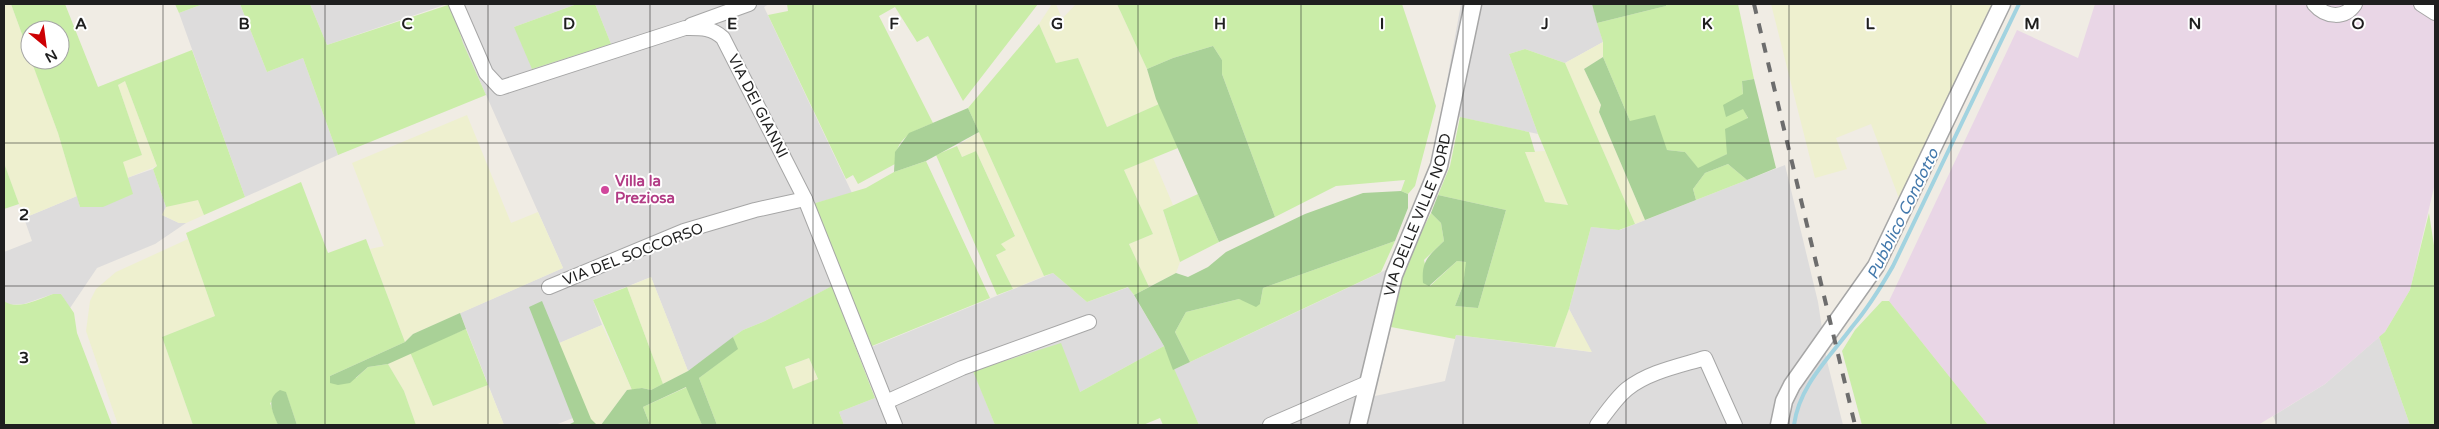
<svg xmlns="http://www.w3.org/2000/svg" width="2439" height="429" font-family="'Varela Round',sans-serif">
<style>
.residential{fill:#dddcdc}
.industrial{fill:#e9d6e6}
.farmland{fill:#eef0cf}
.grass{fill:#caeda8;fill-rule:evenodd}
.forest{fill:#a9d197}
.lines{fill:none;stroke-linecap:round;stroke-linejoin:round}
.stream{stroke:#a2d3e0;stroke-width:4}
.minor-casing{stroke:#a6a6a6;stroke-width:16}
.tertiary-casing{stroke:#a6a6a6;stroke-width:19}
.minor{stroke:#fff;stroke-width:14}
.tertiary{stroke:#fff;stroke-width:16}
.rail{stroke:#6d6d6d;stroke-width:4;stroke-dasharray:10 10;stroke-linecap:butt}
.grid{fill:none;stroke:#1f1f1f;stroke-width:1;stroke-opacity:0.55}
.hotel-dot{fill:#d1479c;stroke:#fff;stroke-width:2}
.labels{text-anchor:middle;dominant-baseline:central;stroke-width:4;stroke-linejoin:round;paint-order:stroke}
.street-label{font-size:15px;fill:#1f1f1f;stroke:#fff}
.hotel-label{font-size:15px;font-weight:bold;fill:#b23c85;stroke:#fff;text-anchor:start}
.water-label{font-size:16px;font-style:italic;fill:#4379ac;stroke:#fff}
.grid-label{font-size:16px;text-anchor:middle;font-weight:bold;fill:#1f1f1f;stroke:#fff;stroke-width:4;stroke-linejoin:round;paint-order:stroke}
</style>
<rect width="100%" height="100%" fill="#f0ece4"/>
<!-- residential -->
<g class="residential">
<path d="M203 4H240L267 72 303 58 338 155 245 197 179 13Z"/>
<path d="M310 4H447L327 45Z"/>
<path d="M451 4H577L514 27 611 44 595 4H769L764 7 852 193 812 204 844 280 765 321 743 330 688 371 651 277 593 300 602 325 546 349 573 418 555 425H504L460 313 563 268 463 43Z"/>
<path d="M1461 4H1592L1603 42 1565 63 1525 49 1509 54 1538 134 1441 113Z"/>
<path d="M1785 165 1818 302 1827 361 1843 425H1199L1173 370 1407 260 1375 396 1445 381 1456 335 1591 352 1569 309 1591 227 1620 230Z"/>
<path d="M153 169 166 207 162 215 179 223H186L155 244 97 268 70 308 61 294H53L24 304 9 305 4 301V252L32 241 24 218 77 196 80 207 132 194 127 178Z"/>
<path d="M1053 273 1087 302 1129 287 1164 346 1080 392 974 372 995 425H844L839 412 875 398 859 352Z"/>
<path d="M2379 337 2410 425H2277L2273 416 2325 384Z"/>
</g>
<!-- industrial -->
<path class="industrial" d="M2095 4H2435V183L2410 290 2385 332 2325 384 2258 425H1988L1889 301 2017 30 2078 58Z"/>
<!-- farmland -->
<g class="farmland">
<path d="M4 4H11L58 133 77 196 24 218 4 163Z"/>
<path d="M1052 4H1056L1062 19 1076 4H1117L1147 69 1159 104 1107 127 1078 58 1056 63 1039 24Z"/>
<path d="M1771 4H1992L1900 201 1871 124 1836 138 1847 169 1815 178Z"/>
<path d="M1603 42V57L1584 69 1601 105 1599 112 1645 220 1635 224 1565 63Z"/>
<path d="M125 81 157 166 127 178 122 162 142 155 118 85Z"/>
<path d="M467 115 511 223 538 212 563 268 413 334 405 342 370 249 384 246 352 163Z"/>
<path d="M979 132 1044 276 1013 289 996 254 1005 251 1001 244 1015 235 976 151 962 157 957 146Z"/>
<path d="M1545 151 1568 205 1545 202 1525 152Z"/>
<path d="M1153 158 1173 205 1163 211 1180 262 1176 273 1149 287 1129 244 1153 234 1124 170Z"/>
<path d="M198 199 204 215 186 223H179L162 215 166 207Z"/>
<path d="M188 239 215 316 162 337 193 425H118L86 331 90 301 96 289 116 272Z"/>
<path d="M651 277 688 371 663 384 627 287Z"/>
<path d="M1569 309 1592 352 1555 347Z"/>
<path d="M602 325 632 390H627L601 425H597L591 420 559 343Z"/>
<path d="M410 352 433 406 488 385 504 425H416L404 391 388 364Z"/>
<path d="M809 358 818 380 793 389 784 368Z"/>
</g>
<!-- grass -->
<g class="grass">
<path d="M11 4H65L98 87 192 50 245 197 204 215 198 200 166 207 153 169 157 166 125 81 118 85 142 155 123 162 133 194 103 207H80L58 133 31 60H60V30H30V56Z"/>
<path d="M175 4H203L179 13Z"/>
<path d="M240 4H310L327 45 451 4 463 43 486 95 338 155 303 58 267 72Z"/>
<path d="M577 4H595L611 44 532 69 514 27Z"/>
<path d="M787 4H1038L963 101 928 36 917 42 895 7 879 16 933 123C911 132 895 138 895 164L858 184 853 175 846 179 768 15 788 11Z"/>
<path d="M1117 4H1402L1436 106 1415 186 1408 194 1401 191 1405 180 1336 186 1275 217 1222 74V60L1213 46 1173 58 1147 69Z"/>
<path d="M1666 4H1738L1754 79 1742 81 1744 109 1748 119 1727 154 1698 169 1685 152 1667 150 1630 121 1603 57V42L1597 23 1666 6Z"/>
<path d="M1039 24 1056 63 1078 58 1107 127 1159 104 1178 148 1124 170 1153 234 1129 244 1149 287 1134 295 1128 287 1087 302 1053 273 1044 276 968 108Z"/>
<path d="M1525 49 1565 63 1635 224 1619 230 1591 227 1569 309 1555 347 1456 335 1455 339 1391 327 1407 260 1431 213 1441 223 1444 241 1424 260 1430 286 1457 261 1467 262 1463 285 1455 306 1478 308 1506 210 1438 195 1450 166 1460 117 1529 132 1535 152H1525L1545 202 1568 205 1538 134 1509 54Z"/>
<path d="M957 146 962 157 976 151 1015 236 1001 244 1006 250 996 255 1013 289 997 295 936 155Z"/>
<path d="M926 161 990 298 872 346 812 204 866 188 894 172Z"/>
<path d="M4 163 19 204 4 209Z"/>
<path d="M1728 164 1747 180 1696 200 1693 189 1705 173Z"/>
<path d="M301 182 328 253 366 239 405 342 330 376 356 378 368 367 388 364 404 391 416 425H297L286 393 270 403 278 425H193L162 337 215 316 186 233Z"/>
<path d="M1198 194 1219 242 1180 262 1163 210Z"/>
<path d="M2429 213 2435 252V425H2410L2379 337 2385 332 2410 290Z"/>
<path d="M1395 241 1381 272 1190 362 1175 332 1186 312 1239 299 1260 304 1263 288Z"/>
<path d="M832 286 875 398 839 412 844 425H717L699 378 737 349 733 337 743 330 765 321ZM809 358 818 379 793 389 785 367Z"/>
<path d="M627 287 663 384 651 390 642 388 632 390 593 300Z"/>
<path d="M53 294H61L74 313 77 333 112 425H4V301C17 311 39 299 53 294Z"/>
<path d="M1882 301H1889L1988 425H1862L1842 351 1855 330Z"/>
<path d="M466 329 488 385 433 406 410 352Z"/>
<path d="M1061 343 1080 392 1164 346 1199 425H1163L1160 418 1143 425H995L973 371Z"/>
<path d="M687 387 702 425H650L643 407Z"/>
</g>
<!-- forest -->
<g class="forest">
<path d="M1592 4H1666V6L1597 23Z"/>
<path d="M1213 46 1222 60V74L1275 217 1219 242 1156 99 1147 69 1173 58Z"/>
<path d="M1603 57 1630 121 1655 115 1667 150 1685 152 1698 168 1727 154 1725 129 1748 118 1743 109 1726 117 1723 105 1743 94 1742 81 1754 79 1776 168 1747 180 1728 164 1705 173 1693 189 1696 200 1645 220 1599 112 1601 105 1584 69Z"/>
<path d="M968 108 979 132 926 161 894 172 895 152 909 133Z"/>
<path d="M1401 191 1408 194V208L1395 241 1263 288 1260 304 1256 307 1239 299 1186 312 1175 332 1190 362 1173 370 1164 346 1134 295 1176 273 1188 277 1208 267 1226 252 1305 214 1363 193Z"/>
<path d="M1438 195 1506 210 1478 308 1455 306 1463 285 1466 262 1457 261 1429 286 1423 283C1421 260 1429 256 1444 241L1441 223 1431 213Z"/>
<path d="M542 301 591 419 597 425 570 424 574 422 529 307Z"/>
<path d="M460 313 466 329 388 364 368 367 350 383 338 385 330 383V376L405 342 413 334Z"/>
<path d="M733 337 738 349 699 378 717 425H702L686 387 643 407 650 425H601L627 390 642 388 651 390 688 371Z"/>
<path d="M280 390 286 392 297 425H278C273 412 265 399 280 390Z"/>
</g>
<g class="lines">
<!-- stream -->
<path class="stream" d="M1794 425C1799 386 1829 358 1852 327 1868 308 1881 287 1893 266L2019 4"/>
<!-- minor casing -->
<g class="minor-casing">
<g id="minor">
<path d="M456 4 486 73 500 88 685 28C700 28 711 27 723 38L805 199 895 425"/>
<path d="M2314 4C2326 18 2345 19 2355 4"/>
<path d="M2421 4 2435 13"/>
<path d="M691 25 749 4"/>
<path d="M549 287 684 231 755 210 805 199"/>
<path d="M886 402 962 368 1089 322"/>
<path d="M1270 425 1367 383"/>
<path d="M1597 425C1606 413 1616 398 1627 389 1648 372 1679 366 1705 358L1735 425"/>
</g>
</g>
<!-- tertiary casing -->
<g class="tertiary-casing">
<g id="tertiary">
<path id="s1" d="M1358 425 1394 275 1439 166 1473 4"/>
<path d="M1779 425 1784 401 1792 385 1876 266 2002 4"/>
</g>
</g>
<!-- minor -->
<use href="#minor" class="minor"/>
<!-- tertiary -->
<use href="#tertiary" class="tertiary"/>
<!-- rail -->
<path class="rail" d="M1754 4 1855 425"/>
</g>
<!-- grid -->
<path class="grid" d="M163 4V425M325 4V425M488 4V425M650 4V425M813 4V425M976 4V425M1138 4V425M1301 4V425M1463 4V425M1626 4V425M1789 4V425M1951 4V425M2114 4V425M2276 4V425M4 143H2435M4 286H2435"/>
<!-- markers -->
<circle class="hotel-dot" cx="605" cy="190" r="5"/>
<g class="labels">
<!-- street labels -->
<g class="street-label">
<text transform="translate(758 106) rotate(63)">VIA DEI GIANNI</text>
<text stroke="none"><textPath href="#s1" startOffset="219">VIA DELLE VILLE NORD</textPath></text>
<text transform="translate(633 254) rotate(-21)">VIA DEL SOCCORSO</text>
</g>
<!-- hotel labels -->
<g class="hotel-label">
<text x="615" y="181">Villa la<tspan x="615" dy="17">Preziosa</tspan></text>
</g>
<!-- water labels -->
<g class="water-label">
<text transform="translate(1903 214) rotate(-64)">Pubblico Condotto</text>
</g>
</g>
<g class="grid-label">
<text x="81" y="29">A</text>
<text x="244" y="29">B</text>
<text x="407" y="29">C</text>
<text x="569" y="29">D</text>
<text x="732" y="29">E</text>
<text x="894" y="29">F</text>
<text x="1057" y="29">G</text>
<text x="1220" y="29">H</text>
<text x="1382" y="29">I</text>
<text x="1545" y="29">J</text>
<text x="1707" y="29">K</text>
<text x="1870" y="29">L</text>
<text x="2032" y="29">M</text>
<text x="2195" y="29">N</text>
<text x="2358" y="29">O</text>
<text x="24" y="220">2</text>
<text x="24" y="363">3</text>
</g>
<!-- border -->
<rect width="2439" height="429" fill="none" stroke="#1f1f1f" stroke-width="10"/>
<!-- north arrow -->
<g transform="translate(45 45) rotate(151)"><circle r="24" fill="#ffffff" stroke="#a5a5a5"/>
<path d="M0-4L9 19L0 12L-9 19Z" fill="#cd0003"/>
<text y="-8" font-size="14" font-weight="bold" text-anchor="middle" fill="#1f1f1f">N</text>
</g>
</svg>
